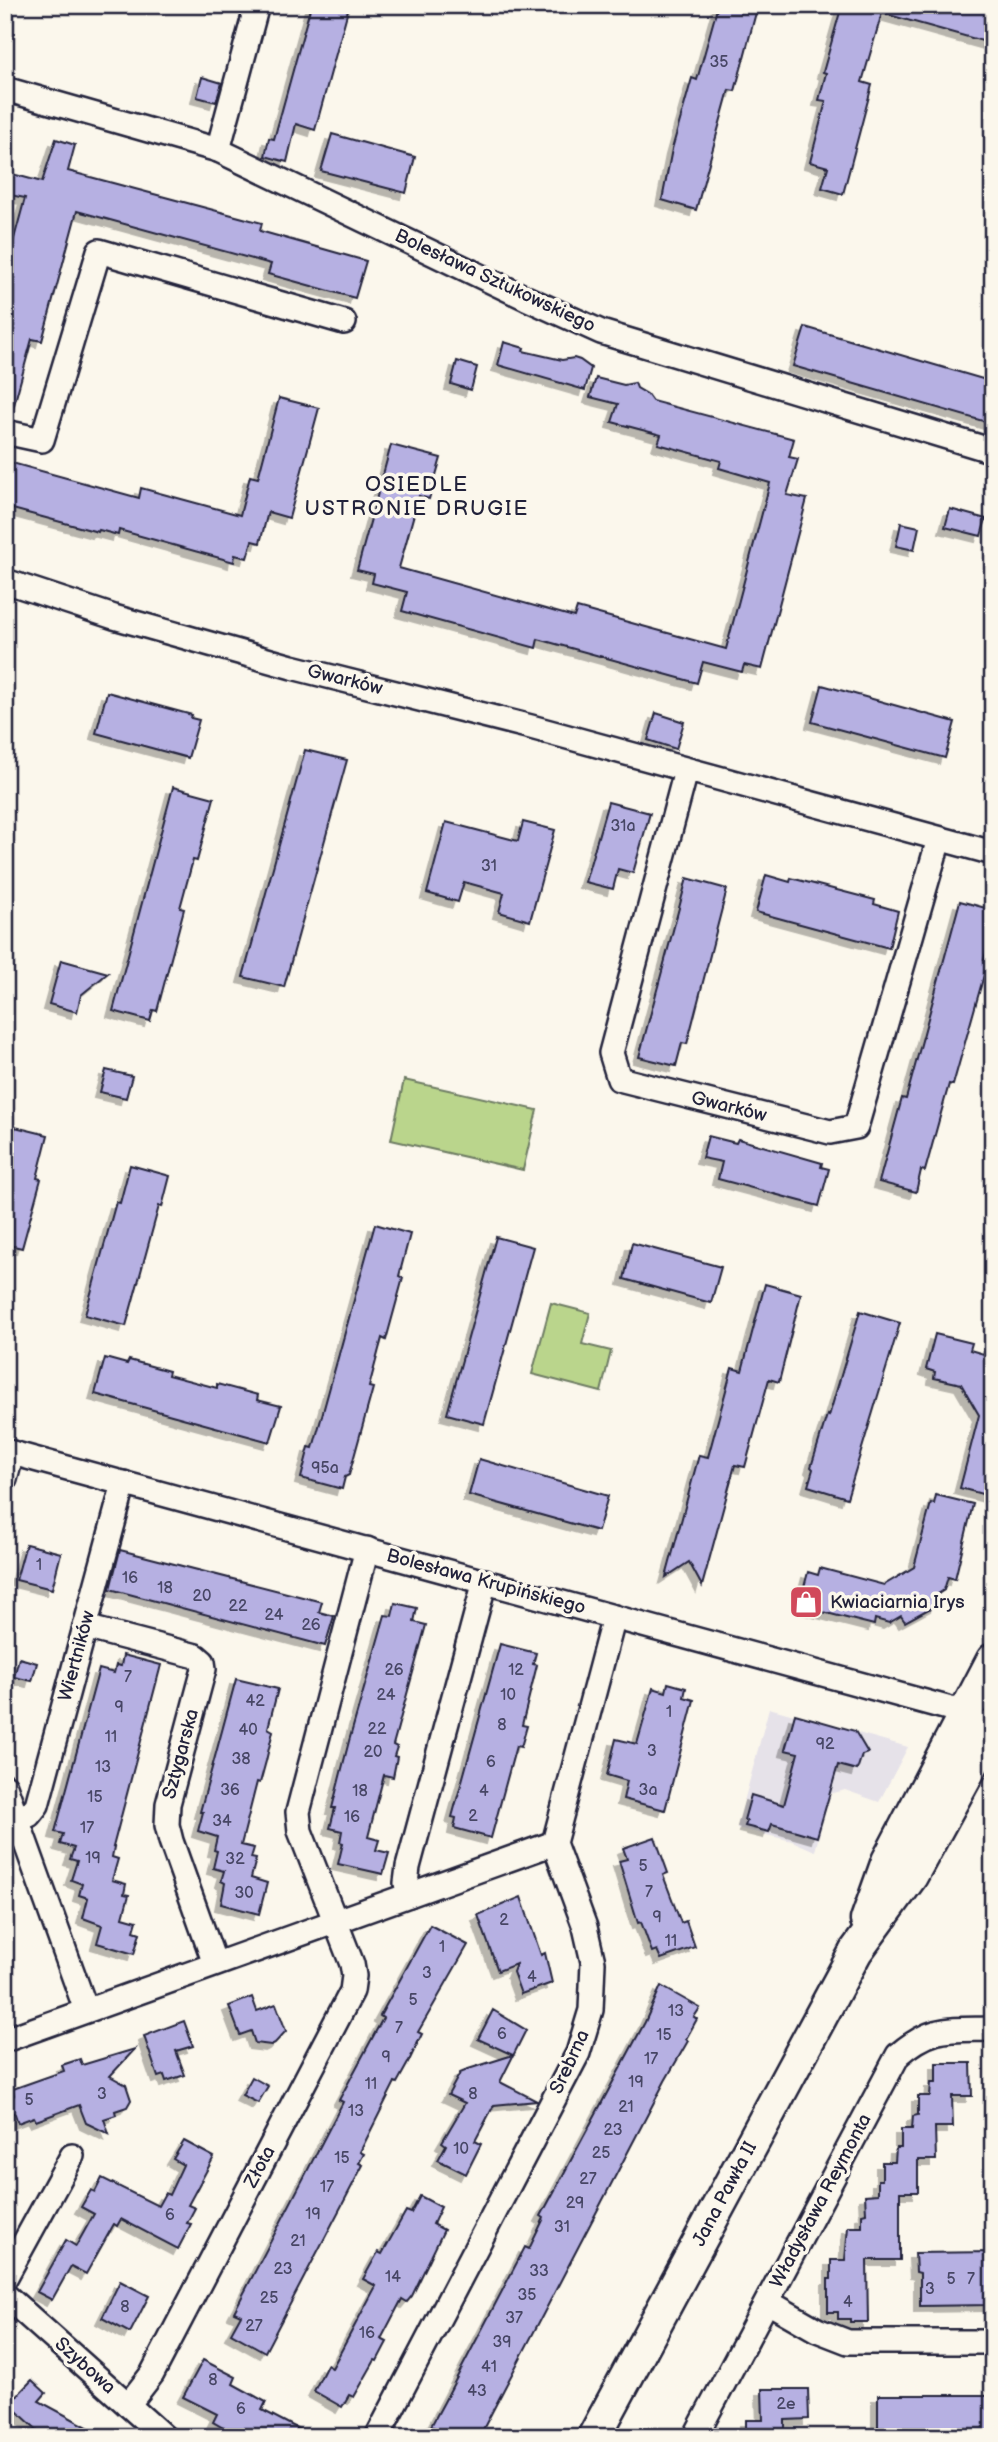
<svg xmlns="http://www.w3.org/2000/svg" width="998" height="2442" font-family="'Balsamiq Sans',sans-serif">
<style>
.built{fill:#e6e2e9}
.green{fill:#bad58c;stroke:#6e7c64;stroke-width:2}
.building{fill:#b6b0e2;stroke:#22223b;stroke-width:2;filter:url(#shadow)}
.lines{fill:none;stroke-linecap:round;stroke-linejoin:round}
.street-casing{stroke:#22223b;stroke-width:28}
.secondary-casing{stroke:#22223b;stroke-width:37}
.street{stroke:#fbf7ec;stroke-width:23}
.secondary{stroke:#fbf7ec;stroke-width:32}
.labels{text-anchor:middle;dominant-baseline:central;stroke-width:7;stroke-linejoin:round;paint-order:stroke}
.number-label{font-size:16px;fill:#474665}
.street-label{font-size:19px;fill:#22223b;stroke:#fbf7ec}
.poi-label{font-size:19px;fill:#22223b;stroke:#fbf7ec;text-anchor:start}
.neighbourhood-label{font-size:21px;letter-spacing:2px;fill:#22223b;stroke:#fbf7ec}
</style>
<defs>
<filter id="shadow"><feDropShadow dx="-6" dy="6" stdDeviation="0" flood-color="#0004"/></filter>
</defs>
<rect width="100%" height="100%" fill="#fbf7ec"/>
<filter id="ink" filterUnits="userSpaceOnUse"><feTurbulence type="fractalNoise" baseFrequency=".0143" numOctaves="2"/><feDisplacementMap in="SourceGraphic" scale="14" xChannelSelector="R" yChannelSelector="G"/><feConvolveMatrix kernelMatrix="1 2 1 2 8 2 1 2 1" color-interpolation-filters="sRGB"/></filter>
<g filter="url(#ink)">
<!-- built -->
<path class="built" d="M769 1708 908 1747 879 1802 845 1790 830 1794 815 1851 792 1841 737 1828Z"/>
<!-- green -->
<g class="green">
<path d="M404 1080 537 1110 523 1170 391 1140Z"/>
<path d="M551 1303 590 1313 582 1344 611 1351 601 1392 532 1374Z"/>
</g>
<!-- building -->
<g class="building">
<path d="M311 5H331L348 10 315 130 296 124 287 162 265 156 269 138 274 139Z"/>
<path d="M718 5H758L735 91 729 90 696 210 662 200 672 149 692 78 697 80Z"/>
<path d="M842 5H993V44L882 13 862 82 872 85 843 194 822 188 828 167 810 162 826 101 819 100 826 73 823 72Z"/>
<path d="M202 77 222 83 216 102 197 97Z"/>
<path d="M332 134 415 157 406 193 321 171Z"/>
<path d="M56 139 75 145 68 171 262 223 260 231 366 261 355 298 268 274 271 264 77 211 42 341 32 339 11 416 5 415V272L25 198 5 194V172L42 182Z"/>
<path d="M805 327 993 382V424L793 366Z"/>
<path d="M504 342 524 348 523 351 562 360 574 358 580 360 591 368 585 390 498 365Z"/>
<path d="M457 361 477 367 471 390 451 384Z"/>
<path d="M596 378 624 385 635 383 637 388 647 394 652 401 794 439 789 457 798 459 787 495 807 499 762 669 744 665 742 672 703 662 697 683 538 639 536 648 402 611 407 592 372 583 374 574 357 570 391 445 441 458 429 499 419 496 399 568 574 617 577 608 726 649 770 483 719 468 721 461 658 444 661 435 612 422 618 404 590 397Z"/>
<path d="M279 398 319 408 289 518 268 512 260 543 252 541 247 558 235 555 234 562 119 530 118 535 99 530 98 532 5 507V461L139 498 141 488 240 515 250 476 258 478Z"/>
<path d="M950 509 986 519 981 536 945 527Z"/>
<path d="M901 523 919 527 914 550 896 546Z"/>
<path d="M822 685 955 722 945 758 812 722Z"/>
<path d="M107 692 192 715 191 718 199 720 188 758 96 733Z"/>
<path d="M656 713 684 722 676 749 648 740Z"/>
<path d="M305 750 347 760 284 987 243 977Z"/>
<path d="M173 787 214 798 197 861 193 860 180 908 184 909 157 1011 153 1010 150 1021 113 1011Z"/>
<path d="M608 802 650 813 633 873 618 869 613 889 585 882Z"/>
<path d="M446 822 518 841 523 822 555 830 530 921 499 912 504 893 464 882 458 902 427 893Z"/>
<path d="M766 875 790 882 791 878 875 900 874 904 898 911 889 948 756 912Z"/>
<path d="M687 878 727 889 687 1044 682 1043 676 1066 639 1057Z"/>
<path d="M960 901 993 910V924L984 960 988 961 953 1085 949 1084 925 1171 921 1170 916 1192 879 1182 902 1098 906 1099Z"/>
<path d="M61 960 108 973 81 995 77 1012 49 1004Z"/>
<path d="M106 1070 132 1076 126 1098 100 1092Z"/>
<path d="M15 1127 48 1135 37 1178 41 1179 22 1248 5 1244V1151L10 1135H13Z"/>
<path d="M708 1136 736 1143 738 1139 822 1163 821 1167 829 1169 819 1206 718 1179 722 1162 702 1158Z"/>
<path d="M130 1165 170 1176 162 1207 159 1206 126 1326 85 1315 116 1202 120 1203Z"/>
<path d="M375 1224 410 1234 399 1276 403 1278 386 1340 382 1338 369 1387 373 1388 349 1475 345 1477 342 1489 301 1478 309 1447 313 1448Z"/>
<path d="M496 1237 533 1247 484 1424 447 1414Z"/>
<path d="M632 1243 721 1267 711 1303 624 1279Z"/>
<path d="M765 1284 801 1294 779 1382 769 1379 745 1467 735 1465 702 1586 689 1562 666 1577 699 1455 708 1457 732 1368 742 1371Z"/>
<path d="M860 1311 900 1323 847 1498 808 1486 813 1469 811 1467 827 1415 829 1416Z"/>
<path d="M935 1334 972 1343 970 1350 984 1354 993 1369V1497L960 1488 979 1415 961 1384 934 1378 935 1372 926 1369Z"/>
<path d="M105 1358 127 1364 129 1360 169 1371 168 1375 217 1388V1384L258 1395 257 1400 281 1406 270 1442 95 1394Z"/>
<path d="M479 1459 608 1496 598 1531 469 1495Z"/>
<path d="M936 1495 973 1504 955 1579 948 1577 944 1590 932 1598 936 1605 905 1622 901 1616 889 1623 875 1619 874 1625 799 1606 808 1572 818 1575 820 1568 884 1585 914 1567 931 1503 934 1504Z"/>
<path d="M26 1544 61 1553 52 1589 16 1580Z"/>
<path d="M120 1550 322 1602 319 1612 334 1616 325 1646 110 1589Z"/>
<path d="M395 1603 417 1608 414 1622 426 1625 393 1745 397 1747 394 1756 397 1757 393 1777 384 1775 368 1837 379 1840 376 1850 389 1853 383 1874 338 1864 343 1843 340 1842 342 1831 330 1828 335 1808H332L349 1741 385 1615 392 1616Z"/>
<path d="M500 1644 536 1653 533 1664 537 1665 522 1725 527 1726 521 1747 516 1746 491 1838 454 1828 456 1818 452 1817Z"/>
<path d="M123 1655 161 1665 113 1847H114L112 1857 118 1859 112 1880 126 1884 124 1894 129 1895 123 1917 137 1921 134 1931 140 1933 134 1954 97 1943 102 1925 83 1918 88 1898 79 1895 82 1884 71 1880 77 1861 70 1859 74 1848 60 1844 63 1834 55 1832 99 1669 114 1673 116 1665 121 1666Z"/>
<path d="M19 1658 37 1663 32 1681 14 1677Z"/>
<path d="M236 1679 278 1689 268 1728 273 1731 266 1761 260 1783 257 1782 241 1845 254 1848 251 1858 256 1859 251 1878 267 1883 259 1914 221 1904 225 1883 221 1881 224 1871 213 1868 217 1851 214 1850 217 1837 198 1831 203 1812H200Z"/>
<path d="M668 1683 686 1688 684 1697 694 1700 665 1810 623 1799 627 1781 607 1775 616 1739 637 1744 653 1688 666 1692Z"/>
<path d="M795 1714 855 1731 868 1753 862 1755 857 1770 838 1765 817 1837 772 1824 769 1832 745 1826 747 1821 744 1820 751 1795 784 1805 798 1753 785 1750Z"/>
<path d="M655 1837 668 1873 663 1875 681 1923 686 1921 695 1947 661 1959 657 1950 652 1952 641 1922 638 1923 619 1861 627 1859 623 1848Z"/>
<path d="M521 1897 541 1955 545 1953 552 1983 521 1994 513 1972 516 1964 498 1971 478 1915Z"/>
<path d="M430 1925 468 1945 418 2032 422 2034 408 2063 397 2083 395 2082 360 2152 364 2154 359 2163 363 2165 265 2352 231 2333 241 2315 234 2312 343 2102 339 2100 383 2018 380 2016Z"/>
<path d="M661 1986 700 2008 694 2017 697 2019 686 2039 688 2041 665 2081 479 2437H431L435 2428 431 2426 444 2402 525 2247 529 2249 544 2218 541 2216 645 2022Z"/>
<path d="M252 1997 257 2011 276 2004 286 2031 275 2043 271 2045 255 2043 251 2031 240 2035 229 2006Z"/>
<path d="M493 2010 526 2030 500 2082 537 2101 494 2105 475 2141 481 2144 466 2174 438 2160 446 2145 442 2142 465 2103 448 2095 460 2073 465 2071V2070L513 2055 478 2039Z"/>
<path d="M184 2021 193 2046 176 2051 185 2075 166 2081 164 2075 158 2077 144 2036Z"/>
<path d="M135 2049 110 2076 126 2085 131 2100 127 2107 115 2111 116 2115 104 2119 109 2134 86 2123 79 2105 36 2121 34 2117 18 2123 15 2114 7 2108 14 2095 13 2089 64 2071 62 2065 80 2059 82 2065Z"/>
<path d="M936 2063H971L972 2096H952L953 2127H935L936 2160H918V2192H900V2260H867L868 2322H850V2319H838V2312H828V2279H831V2260H845L848 2227H862V2214L866 2213 865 2195 878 2194V2180H882V2162H895L896 2148H901V2129H912L913 2116 918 2115V2096H930L931 2082H936Z"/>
<path d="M252 2077 268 2086 258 2103 242 2095Z"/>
<path d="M184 2141 214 2157 188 2205 195 2208 187 2223 191 2224 178 2249 121 2219 117 2226 114 2224 86 2274 71 2266 52 2300 37 2292 66 2240 76 2246 94 2214 81 2207 91 2190 95 2192 102 2178 158 2206 165 2193 169 2195 183 2165 173 2159Z"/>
<path d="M420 2196 441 2207 433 2224 444 2230 412 2296 407 2302 402 2299 381 2339 387 2342 377 2361 375 2360 354 2397 349 2395 342 2407 314 2391 327 2365 332 2368 376 2286 363 2279 378 2252 382 2254 406 2211 411 2213Z"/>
<path d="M993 2252V2305L920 2306V2273L916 2272 915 2253Z"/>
<path d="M120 2281 149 2296 130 2333 102 2318Z"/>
<path d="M203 2360 236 2377 233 2384 266 2402 262 2410 314 2437H239L213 2422 217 2414 183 2397Z"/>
<path d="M32 2380 46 2393 39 2401 106 2437H45L9 2404Z"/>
<path d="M762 2389H808L809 2419 785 2420V2437H746V2420H763Z"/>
<rect x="878" y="2395" width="115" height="42"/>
</g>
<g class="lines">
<!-- street casing -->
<g class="street-casing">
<g id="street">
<path d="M5 89 218 150 526 298 601 332 993 451"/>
<path d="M218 150 257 5"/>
<path d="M5 432 42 440 99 251 344 322"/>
<path d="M5 581 114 617 292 667 531 727 993 853"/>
<path d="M686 771 611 1053 619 1079 830 1132 856 1127 939 839"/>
<path d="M5 1451 951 1709 967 1710"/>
<path d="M5 1479 12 1453"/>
<path d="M85 1627 196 1656 203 1662 204 1669 168 1804 167 1825 171 1841 215 1964"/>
<path d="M5 1786 86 2010"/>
<path d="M18 1820 29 1815 37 1805 124 1483"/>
<path d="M409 1895 406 1883 408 1867 485 1581"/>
<path d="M5 2040 554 1843"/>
<path d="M5 2278 72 2156"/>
<path d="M5 2295 164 2437"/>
<path d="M768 2302 817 2330 848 2342H993"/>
<path d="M128 2405 152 2374 352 1991 354 1976 352 1964 300 1831 298 1812 367 1549"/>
<path d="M377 2437 578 2053 591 2010 593 1962 585 1927 554 1843 614 1617"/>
<path d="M695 2437 898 2055C933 2025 949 2030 993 2029"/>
</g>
</g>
<!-- secondary casing -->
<g class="secondary-casing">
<g id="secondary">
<path d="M867 1920 888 1861 993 1660"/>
<path d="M594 2437 856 1951 911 1876 993 1726"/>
</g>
</g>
<!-- street -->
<use href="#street" class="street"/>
<!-- secondary -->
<use href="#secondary" class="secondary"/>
</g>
</g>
<!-- icons -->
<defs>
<g id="shop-square" transform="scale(1.75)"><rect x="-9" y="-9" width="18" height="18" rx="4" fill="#d1495b" stroke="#fbf7ec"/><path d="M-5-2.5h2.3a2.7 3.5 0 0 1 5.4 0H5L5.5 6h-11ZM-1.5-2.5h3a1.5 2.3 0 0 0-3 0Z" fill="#fff"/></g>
</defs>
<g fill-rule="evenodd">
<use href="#shop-square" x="806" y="1602"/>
</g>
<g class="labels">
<!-- number labels -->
<g class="number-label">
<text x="719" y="62">35</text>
<text x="623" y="826">31a</text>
<text x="489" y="866">31</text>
<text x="325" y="1468">95a</text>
<text x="39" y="1565">1</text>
<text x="130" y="1578">16</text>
<text x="165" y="1588">18</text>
<text x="202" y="1596">20</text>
<text x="238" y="1606">22</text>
<text x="274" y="1615">24</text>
<text x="311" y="1625">26</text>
<text x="394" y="1670">26</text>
<text x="516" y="1670">12</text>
<text x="128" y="1677">7</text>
<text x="386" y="1695">24</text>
<text x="508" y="1695">10</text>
<text x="255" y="1701">42</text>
<text x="119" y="1707">9</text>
<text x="669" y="1712">1</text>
<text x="502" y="1725">8</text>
<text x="377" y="1729">22</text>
<text x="248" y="1730">40</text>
<text x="111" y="1737">11</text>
<text x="825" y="1744">92</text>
<text x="652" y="1751">3</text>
<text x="373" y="1752">20</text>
<text x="241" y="1759">38</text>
<text x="491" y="1762">6</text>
<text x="103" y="1767">13</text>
<text x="230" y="1790">36</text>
<text x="648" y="1790">3a</text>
<text x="360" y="1791">18</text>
<text x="484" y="1791">4</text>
<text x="95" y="1797">15</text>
<text x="473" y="1816">2</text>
<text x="352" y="1817">16</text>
<text x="222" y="1821">34</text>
<text x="87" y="1828">17</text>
<text x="93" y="1858">19</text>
<text x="235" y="1859">32</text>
<text x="643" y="1866">5</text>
<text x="649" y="1892">7</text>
<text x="244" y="1893">30</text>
<text x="657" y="1917">9</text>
<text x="504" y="1920">2</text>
<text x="671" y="1941">11</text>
<text x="442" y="1947">1</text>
<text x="427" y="1973">3</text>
<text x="532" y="1977">4</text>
<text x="413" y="2000">5</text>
<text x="676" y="2011">13</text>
<text x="399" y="2028">7</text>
<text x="502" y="2034">6</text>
<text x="664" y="2035">15</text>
<text x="386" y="2057">9</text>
<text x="651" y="2059">17</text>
<text x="636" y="2082">19</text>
<text x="371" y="2084">11</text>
<text x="102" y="2094">3</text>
<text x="473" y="2094">8</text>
<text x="29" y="2100">5</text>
<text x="626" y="2107">21</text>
<text x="356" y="2111">13</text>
<text x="613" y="2130">23</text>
<text x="461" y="2149">10</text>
<text x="601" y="2153">25</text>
<text x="342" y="2158">15</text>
<text x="588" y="2179">27</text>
<text x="327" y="2187">17</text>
<text x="575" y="2203">29</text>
<text x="313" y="2214">19</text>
<text x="170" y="2215">6</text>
<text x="562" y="2227">31</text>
<text x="298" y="2241">21</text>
<text x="283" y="2269">23</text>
<text x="539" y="2271">33</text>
<text x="393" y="2277">14</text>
<text x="951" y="2279">5</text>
<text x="971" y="2279">7</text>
<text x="930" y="2289">3</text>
<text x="527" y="2295">35</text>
<text x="269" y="2298">25</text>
<text x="848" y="2302">4</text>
<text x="125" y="2307">8</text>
<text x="514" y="2318">37</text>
<text x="254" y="2326">27</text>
<text x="367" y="2333">16</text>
<text x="502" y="2342">39</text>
<text x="489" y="2367">41</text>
<text x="213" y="2380">8</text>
<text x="477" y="2391">43</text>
<text x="786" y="2404">2e</text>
<text x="241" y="2409">6</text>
</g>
<!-- street labels -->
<g class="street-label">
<text transform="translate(495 281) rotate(25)">Bolesława Sztukowskiego</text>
<text transform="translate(345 680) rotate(14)">Gwarków</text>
<text transform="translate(729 1107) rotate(14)">Gwarków</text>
<text transform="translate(486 1582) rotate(15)">Bolesława Krupińskiego</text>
<text transform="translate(77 1656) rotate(-75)">Wiertników</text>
<text transform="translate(181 1754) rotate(-75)">Sztygarska</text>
<text transform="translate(570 2062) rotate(-65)">Srebrna</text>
<text transform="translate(260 2167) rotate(-62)">Złota</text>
<text transform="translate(725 2194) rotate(-62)">Jana Pawła II</text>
<text transform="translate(821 2201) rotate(-62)">Władysława Reymonta</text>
<text transform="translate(85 2366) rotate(42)">Szybowa</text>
</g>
<!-- poi labels -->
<g class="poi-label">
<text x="830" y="1602">Kwiaciarnia Irys</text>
</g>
<!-- neighbourhood labels -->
<g class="neighbourhood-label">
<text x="417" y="484">OSIEDLE<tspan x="417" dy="24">USTRONIE DRUGIE</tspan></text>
</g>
</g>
<!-- margin -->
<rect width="998" height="2442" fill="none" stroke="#fbf7ec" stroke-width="28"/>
<rect x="14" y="14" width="970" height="2414" fill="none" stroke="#22223b" stroke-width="2.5" filter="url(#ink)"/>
</svg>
